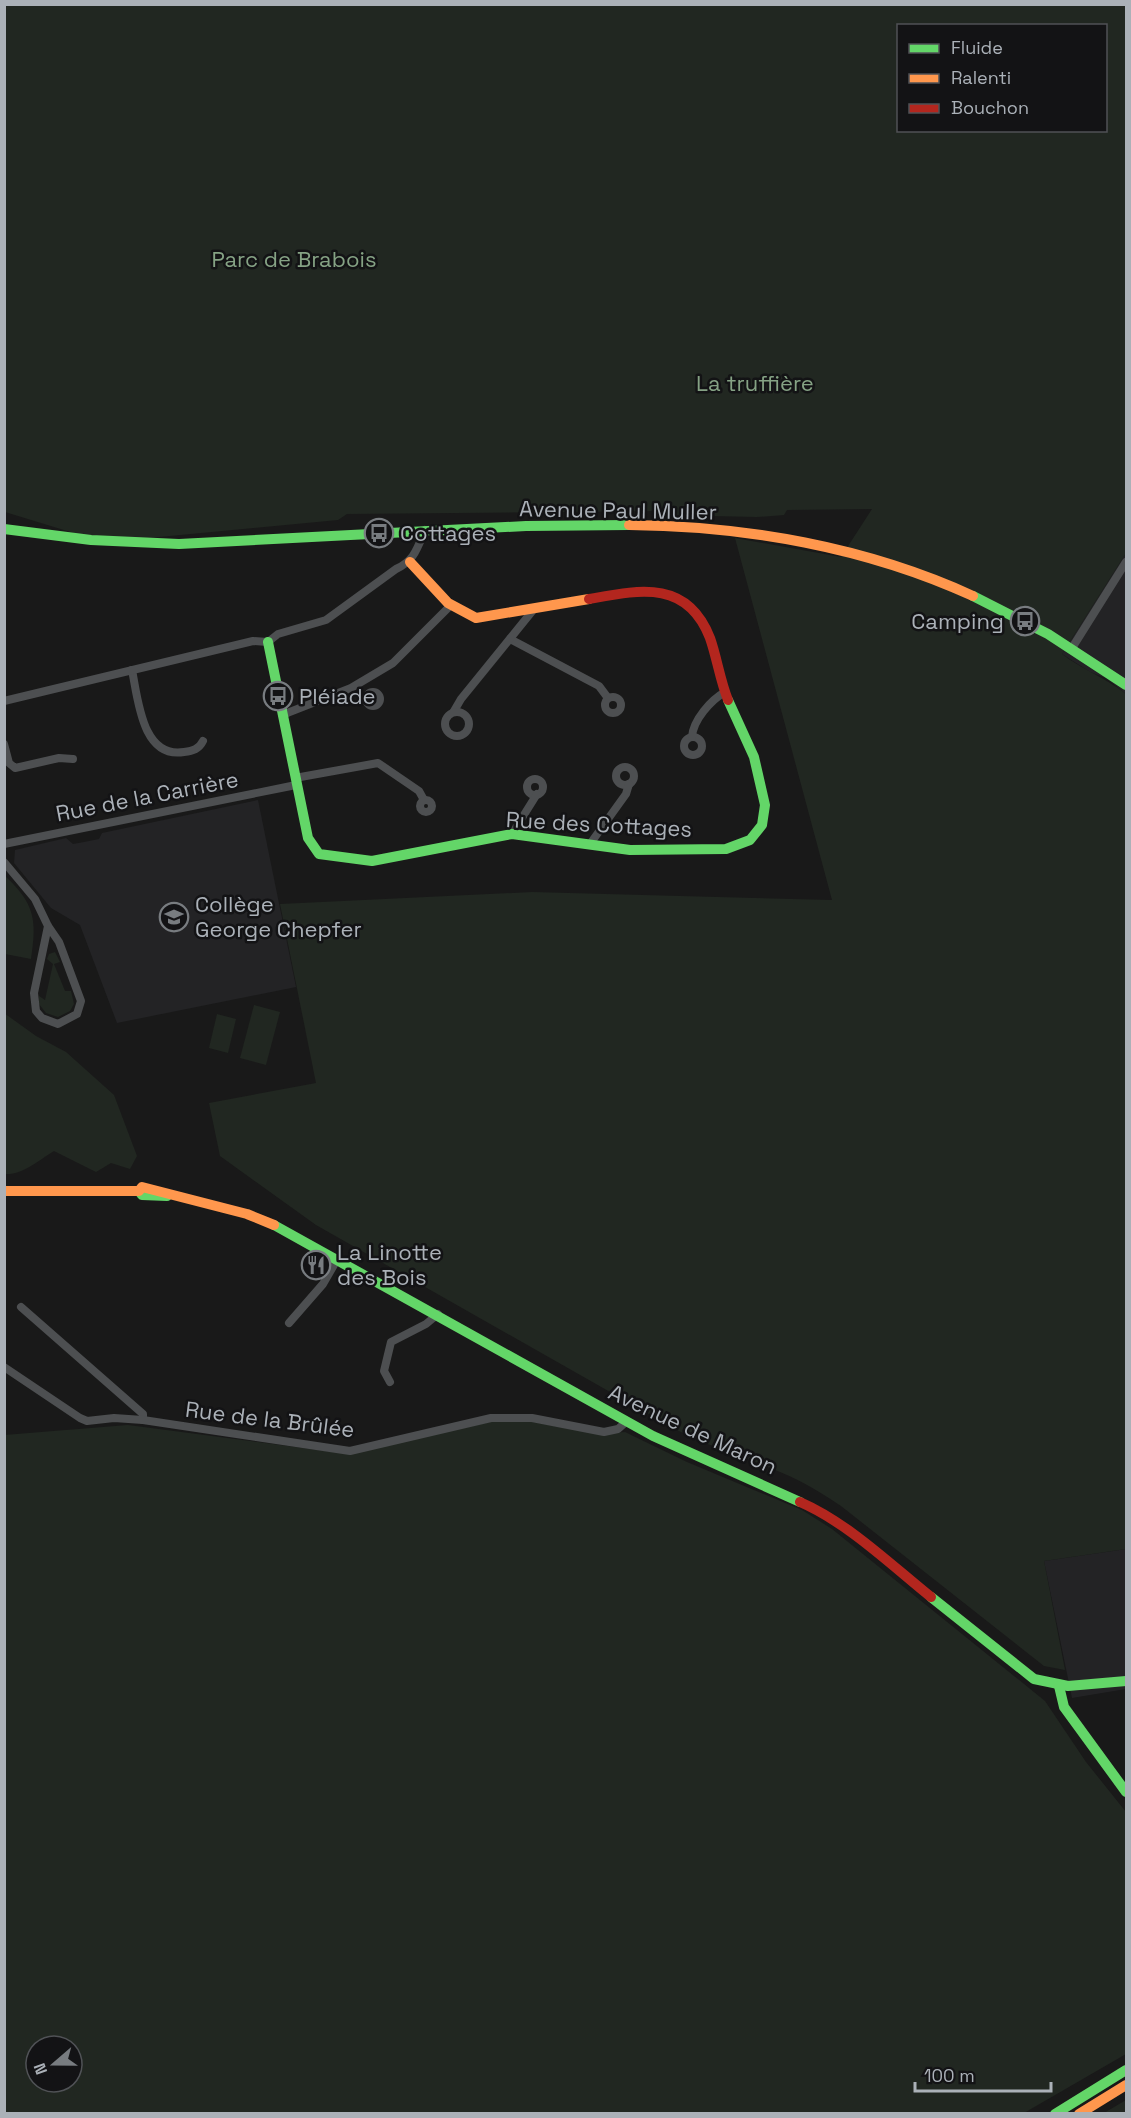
<svg xmlns="http://www.w3.org/2000/svg" width="1131" height="2118" font-family="'Space Grotesk',sans-serif">
<style>
.built{fill:#232325}
.green{fill:#212721;fill-rule:evenodd}
.lines{fill:none;stroke-linecap:round;stroke-linejoin:round}
.street{stroke:#4d4f51;stroke-width:8}
.fast{stroke:#63d668;stroke-width:10}
.slow{stroke:#ff974d;stroke-width:10}
.jam{stroke:#b3261e;stroke-width:10}
.labels{text-anchor:middle;dominant-baseline:central;stroke-width:5;stroke-linejoin:round;paint-order:stroke}
.park-label{font-size:22px;fill:#85a284;stroke:#131315}
.street-label{font-size:22px;fill:#abb1b8;stroke:#131315}
.poi-label{font-size:22px;fill:#abb1b8;stroke:#131315;text-anchor:start}
</style>
<rect width="100%" height="100%" fill="#191919"/>
<!-- built -->
<g class="built">
<path d="M1126 553V694L1106 678 1090 672 1062 654Z"/>
<path d="M258 800 296 987 117 1023 80 925 51 908 14 863 15 850 66 838 73 844 84 842 99 839 102 833Z"/>
<path d="M1126 1549V1689L1072 1698 1044 1561Z"/>
</g>
<!-- green -->
<g class="green">
<path d="M4 5H1126V553L1062 654C1083 670 1106 678 1126 694V1549L1044 1561 1065 1670 1044 1666 841 1506C822 1493 802 1481 780 1472 746 1457 710 1447 677 1430L316 1225 220 1156 209 1103 316 1083 280 904 532 892 832 900 735 538 841 557 872 509 787 510 784 515 757 517 666 515 664 511 347 514 338 520 128 540 77 534 5 512ZM898 26H1106V130H898Z"/>
<path d="M5 876C35 904 37 920 31 959L5 954V956Z"/>
<path d="M55 952 60 962 54 964 65 991H71L74 1004 70 1011 58 1017 46 1013 39 1004V996L45 1000 53 964 47 959 49 954Z"/>
<path d="M254 1005 280 1012 266 1065 240 1058Z"/>
<path d="M4 1013 36 1036 66 1052 114 1095 137 1156 130 1169 111 1163 96 1172 54 1151C39 1160 23 1175 5 1174Z"/>
<path d="M217 1014 236 1019 228 1053 209 1048Z"/>
<path d="M522 1420 597 1434 625 1432 687 1462 802 1510 832 1529 1045 1701 1086 1762 1126 1812V2054L1024 2113H5L4 1435 128 1425 348 1454 490 1422ZM36 2046H72V2082H36Z"/>
<path d="M1126 2100V2113H1104Z"/>
</g>
<g class="lines">
<!-- street -->
<g class="street">
<path d="M510 639 599 686 608 698"/>
<path d="M1072 648 1126 562"/>
<path d="M132 670C138 699 142 759 184 752 193 751 199 749 203 741"/>
<circle cx="373" cy="699" r="7"/>
<circle cx="613" cy="705" r="8"/>
<path d="M4 701 253 641 268 642 278 634 326 620 396 569C414 561 417 549 425 530"/>
<path d="M454 711 461 699 534 609"/>
<circle cx="457" cy="724" r="12"/>
<path d="M282 715 351 688 393 663 451 605"/>
<circle cx="693" cy="746" r="9"/>
<path d="M692 737C693 720 711 700 725 692"/>
<path d="M4 744 9 763 15 768 59 758 73 759"/>
<circle cx="625" cy="776" r="9"/>
<path d="M295 778 378 763 419 791 424 800"/>
<circle cx="535" cy="787" r="8"/>
<circle cx="426" cy="806" r="6"/>
<path d="M512 834 537 794"/>
<path d="M4 844 296 785"/>
<path d="M590 844 626 794 629 784"/>
<path d="M4 862 35 899 48 926 59 942 81 1001 77 1014 58 1024 42 1018 36 1011 34 993 48 926"/>
<path d="M21 1307 143 1414V1420"/>
<path d="M289 1323 323 1284 338 1258"/>
<path d="M4 1367 80 1418 87 1421 114 1418 143 1420 350 1451 491 1418H532L604 1432 618 1429 626 1422"/>
<path d="M390 1382 384 1371 391 1342 426 1324 438 1314"/>
</g>
<!-- fast -->
<g class="fast">
<path d="M4 529 91 540 179 544 526 526 629 525"/>
<path d="M973 596 1048 634 1126 685"/>
<path d="M268 642 308 838 319 854 372 861 512 834 630 850 726 849 750 840 762 825 765 805 754 757 728 700"/>
<path d="M139 1191 142 1195 167 1196"/>
<path d="M274 1225 653 1436 800 1502"/>
<path d="M931 1597 1034 1679 1068 1686 1126 1681"/>
<path d="M1059 1686 1064 1707 1126 1792"/>
<path d="M1055 2114 1126 2070"/>
</g>
<!-- slow -->
<g class="slow">
<path d="M629 525C746 526 866 547 973 596"/>
<path d="M410 562 448 603 476 618 589 599"/>
<path d="M4 1191H139L142 1187 247 1214 274 1225"/>
<path d="M1079 2114 1126 2085"/>
</g>
<!-- jam -->
<g class="jam">
<path d="M589 599C639 590 687 579 710 638 717 658 720 680 728 700"/>
<path d="M800 1502C848 1523 890 1564 931 1597"/>
</g>
</g>
<!-- icons -->
<defs>
<g id="bus-ring" transform="scale(1.5)"><circle r="9.5" fill="#131315" stroke="#787c80" stroke-width="1.5"/><path d="M-5-6H5V4H4V6H2V4H-2V6H-4V4H-5ZM-3.5-4V0h7V-4ZM-3.5 1.2v1.5H-2V1.2ZM2 1.2v1.5H3.5V1.2Z" fill="#787c80"/></g>
<g id="school-ring" transform="scale(1.5)"><circle r="9.5" fill="#131315" stroke="#787c80" stroke-width="1.5"/><path d="M0-5L7-2L0 1L-7-2ZM-4 1L0 2.5L4 1V4Q0 6-4 4Z" fill="#787c80"/></g>
<g id="restaurant-ring" transform="scale(1.5)"><circle r="9.5" fill="#131315" stroke="#787c80" stroke-width="1.5"/><path d="M-5-6h1v4h1v-4h1v4h1v-4h1v5L-1.5 .5V6h-2V.5L-5-1ZM5-6V6H3V1.5H1.5Q1.5-4 5-6Z" fill="#787c80"/></g>
</defs>
<g fill-rule="evenodd">
<use href="#bus-ring" x="379" y="533"/>
<use href="#bus-ring" x="1025" y="621"/>
<use href="#bus-ring" x="278" y="696"/>
<use href="#school-ring" x="174" y="917"/>
<use href="#restaurant-ring" x="316" y="1265"/>
</g>
<g class="labels">
<!-- park labels -->
<g class="park-label">
<text x="294" y="259">Parc de Brabois</text>
<text x="755" y="383">La truffière</text>
</g>
<!-- street labels -->
<g class="street-label">
<text transform="translate(618 510) rotate(1)">Avenue Paul Muller</text>
<text transform="translate(147 796) rotate(-11)">Rue de la Carrière</text>
<text transform="translate(599 824) rotate(3)">Rue des Cottages</text>
<text transform="translate(270 1419) rotate(7)">Rue de la Brûlée</text>
<text transform="translate(693 1429) rotate(25)">Avenue de Maron</text>
</g>
<!-- poi labels -->
<g class="poi-label">
<text x="400" y="533">Cottages</text>
<text x="1004" y="621" text-anchor="end">Camping</text>
<text x="299" y="696">Pléiade</text>
<text x="195" y="904">Collège<tspan x="195" dy="25">George Chepfer</tspan></text>
<text x="337" y="1252">La Linotte<tspan x="337" dy="25">des Bois</tspan></text>
</g>
</g>
<!-- border -->
<rect width="1131" height="2118" fill="none" stroke="#abb1b8" stroke-width="12"/>
<!-- legend -->
<rect x="897" y="24" width="210" height="108" fill="#131315" stroke="#505256" stroke-width="1.5"/>
<rect x="909" y="44" width="30" height="9" fill="#63d668" stroke="#505256" stroke-width="1.5"/>
<text x="951" y="54" font-size="18" fill="#abb1b8">Fluide</text>
<rect x="909" y="74" width="30" height="9" fill="#ff974d" stroke="#505256" stroke-width="1.5"/>
<text x="951" y="84" font-size="18" fill="#abb1b8">Ralenti</text>
<rect x="909" y="104" width="30" height="9" fill="#b3261e" stroke="#505256" stroke-width="1.5"/>
<text x="951" y="114" font-size="18" fill="#abb1b8">Bouchon</text>
<!-- north arrow -->
<g transform="translate(54 2064) rotate(250)"><circle r="28" fill="#131315" stroke="#505256" stroke-width="1.5"/>
<path d="M0-4.5L10 22L0 15L-10 22Z" fill="#787c80"/>
<text y="-9" font-size="16" font-weight="bold" text-anchor="middle" fill="#abb1b8">N</text>
</g>
<!-- scale -->
<path d="M915 2082v9h136v-9" fill="none" stroke="#abb1b8" stroke-width="3"/>
<text x="924" y="2082" font-size="18" fill="#abb1b8" stroke="#131315" stroke-width="4.5" paint-order="stroke">100 m</text>
</svg>
